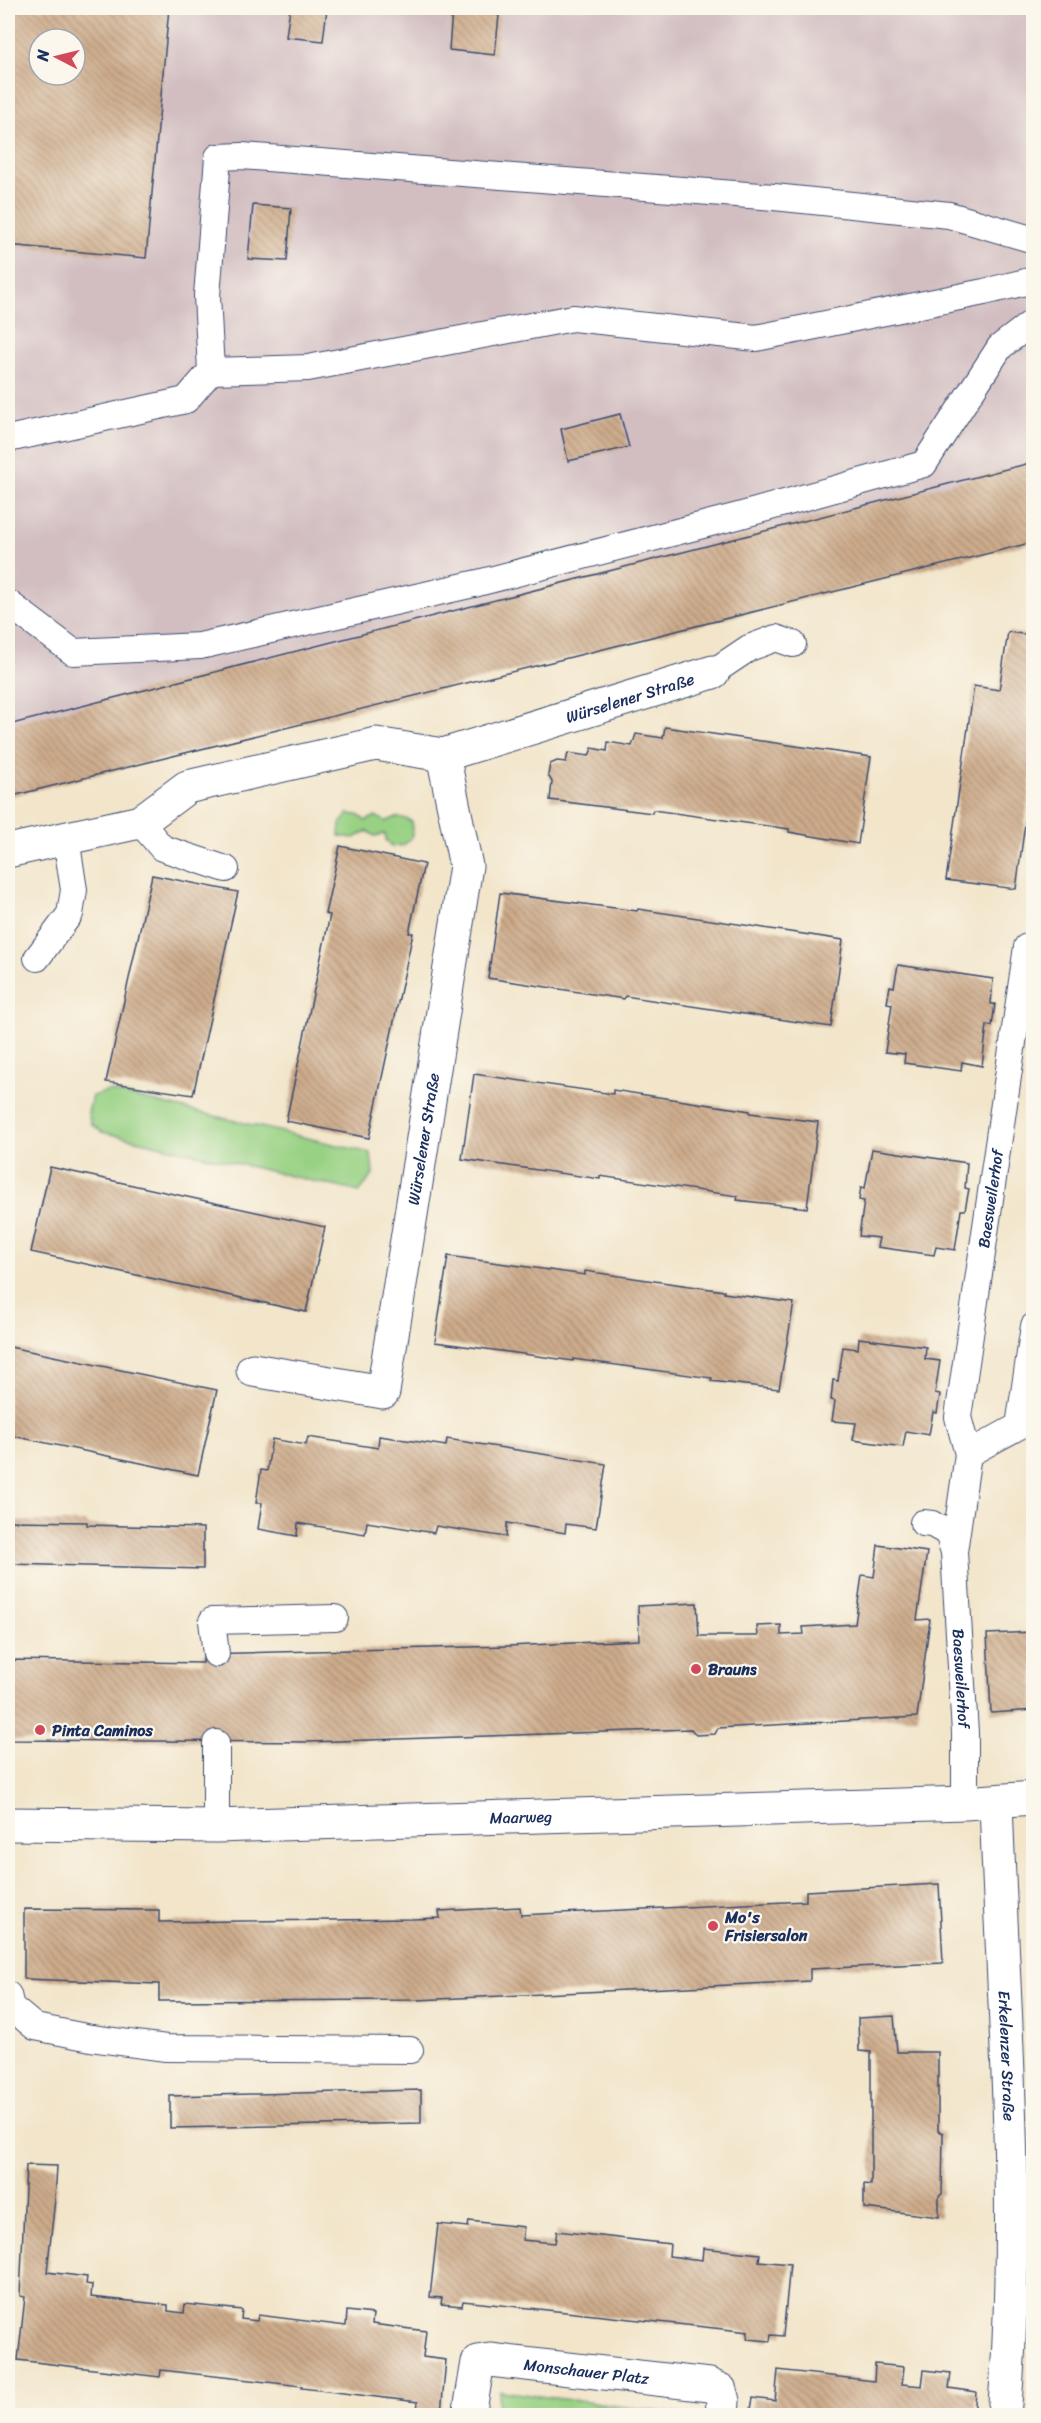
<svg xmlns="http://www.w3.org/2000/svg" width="1041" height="2423" font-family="Sriracha,sans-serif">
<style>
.industrial{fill:#d2bec1;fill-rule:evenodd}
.green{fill:#98d183;stroke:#5a8070;stroke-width:1.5}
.building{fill:url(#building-back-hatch);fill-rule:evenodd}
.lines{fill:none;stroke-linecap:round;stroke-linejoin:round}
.service-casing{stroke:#3b4a6e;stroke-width:28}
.minor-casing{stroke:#3b4a6e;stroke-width:35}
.secondary-casing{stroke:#3b4a6e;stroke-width:35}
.service{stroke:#fff;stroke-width:26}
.minor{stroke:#fff;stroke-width:33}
.secondary{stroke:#fff;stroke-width:33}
.poi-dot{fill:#d1495b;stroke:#fbf7ec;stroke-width:2}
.labels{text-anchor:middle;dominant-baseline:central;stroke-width:4.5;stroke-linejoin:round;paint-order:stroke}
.street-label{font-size:16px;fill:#1b2f5e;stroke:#fbf7ec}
.poi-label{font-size:16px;font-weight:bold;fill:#1b2f5e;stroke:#fbf7ec;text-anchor:start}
</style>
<defs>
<pattern id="building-back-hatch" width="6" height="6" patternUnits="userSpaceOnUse" patternTransform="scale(1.5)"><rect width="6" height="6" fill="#ceac8b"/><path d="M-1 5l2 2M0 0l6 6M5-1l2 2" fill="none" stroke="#a68c75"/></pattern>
</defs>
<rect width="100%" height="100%" fill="#fbf7ec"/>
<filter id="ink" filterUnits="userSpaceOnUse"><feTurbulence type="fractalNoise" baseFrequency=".0167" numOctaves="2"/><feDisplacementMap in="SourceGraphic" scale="12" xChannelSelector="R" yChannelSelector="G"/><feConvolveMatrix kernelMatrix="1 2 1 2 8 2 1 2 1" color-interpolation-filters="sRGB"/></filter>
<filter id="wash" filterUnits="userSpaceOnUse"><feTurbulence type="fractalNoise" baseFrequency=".008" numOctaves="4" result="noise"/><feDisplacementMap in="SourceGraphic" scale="24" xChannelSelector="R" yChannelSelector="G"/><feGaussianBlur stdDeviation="1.35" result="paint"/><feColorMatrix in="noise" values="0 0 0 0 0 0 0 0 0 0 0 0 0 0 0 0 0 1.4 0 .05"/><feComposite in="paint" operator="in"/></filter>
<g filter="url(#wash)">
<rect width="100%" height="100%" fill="#f2e5ca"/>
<!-- industrial -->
<path class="industrial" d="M8 8H1033V520L8 761ZM39 39H75V75H39Z"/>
<!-- green -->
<g class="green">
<path d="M348 814 358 815 366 821C374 816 378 816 386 822 395 816 402 816 412 822V836L404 845 392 847 386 841 385 834 375 836 367 831 355 838 339 836 340 824Z"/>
<path d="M109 1091 371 1153 373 1175 359 1192 102 1132 91 1124 88 1113 92 1096Z"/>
<path d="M500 2391 688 2415H497Z"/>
</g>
<g id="blocks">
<!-- building -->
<g class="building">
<path d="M8 8H169L146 258 8 245ZM39 39H75V75H39Z"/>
<path d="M290 8H327L323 41 286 37Z"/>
<path d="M452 10 499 15 495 55 449 50Z"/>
<path d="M253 205 291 208 287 261 248 259Z"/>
<path d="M620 414 629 447 568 461 561 429Z"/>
<path d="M1034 462V542L8 797V725Z"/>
<path d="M1032 621 1034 758 1016 889 946 880 974 686 999 690 1008 632 1030 635Z"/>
<path d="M665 727 871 757 858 844 789 832V829L653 810 652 813 550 800 552 782 548 775 550 764 557 761 566 762 568 753 589 756 592 748 607 751 608 742 632 746 636 734 663 738Z"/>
<path d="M340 846 424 864 409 933H413L369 1138 286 1121 330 915 325 914Z"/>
<path d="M152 875 238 892 193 1095 106 1082Z"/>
<path d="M500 893 637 911 638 909 843 940 831 1027 625 996 624 999 488 978Z"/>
<path d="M898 965 993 979 991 1004H995L992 1026 987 1025 982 1066 962 1062 961 1071 904 1063 905 1054 885 1052 892 1004 887 1003 890 986 894 987Z"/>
<path d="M474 1074 613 1094V1090L750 1111V1113L818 1122 807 1208 737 1200 738 1196 600 1176V1179L462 1159Z"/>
<path d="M872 1149 967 1163 965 1188 969 1189 965 1210H961L955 1250 936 1247 934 1255 877 1247 879 1238 859 1236 864 1201 859 1200 861 1187 865 1188Z"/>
<path d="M50 1167 325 1227 306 1312 31 1252Z"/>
<path d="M448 1256 585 1275V1271L724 1291V1293L794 1303 779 1389 711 1381 712 1378 573 1359V1361L435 1342Z"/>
<path d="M859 1338 926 1347 925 1359 940 1361 935 1393 940 1394 937 1413 933 1412 929 1435 906 1431 903 1447 853 1440 856 1423 832 1421 835 1401 831 1400 833 1380 838 1381 843 1347 858 1349Z"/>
<path d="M10 1347 217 1390 198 1475 8 1435V1357Z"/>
<path d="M379 1436 446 1446 447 1439 606 1464 596 1528 566 1524 565 1533 507 1523 506 1537 436 1526 434 1533 367 1522 365 1534 298 1523 297 1536 258 1529 262 1503H256L261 1470 267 1471 272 1439 306 1445 308 1437 378 1448Z"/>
<path d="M8 1521 87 1522V1525L203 1528V1569L8 1564Z"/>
<path d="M878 1545 927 1552 917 1620 930 1619 917 1717 718 1728 715 1734 696 1735 691 1729 309 1742 8 1740V1660L203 1663V1654L508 1646 639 1640 638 1606 697 1603 699 1636H758L757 1626 781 1625V1635L804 1634 803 1627 855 1624 862 1575 874 1577Z"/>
<path d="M1034 1632V1710L991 1713 987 1634Z"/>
<path d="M939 1884 943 1963 810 1969V1981L417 2000 159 2001V1984L24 1979V1909L159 1910V1922L413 1919 440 1918 439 1911 520 1907 521 1915 806 1901V1891Z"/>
<path d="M894 2016 897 2052H938V2131L943 2133 942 2194 939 2196V2217L864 2208V2184L871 2185V2052L859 2051 858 2018Z"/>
<path d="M421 2090V2123L170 2128V2096Z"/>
<path d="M26 2165 57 2166 55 2199 47 2272 87 2277 86 2284 92 2285 91 2297 168 2305V2311L184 2313 185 2304 242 2310 241 2319 257 2321 258 2315 346 2326 347 2311 373 2314 372 2324 426 2331 423 2357 446 2360 441 2413 417 2410 418 2402 301 2388 302 2386 161 2370 160 2377 18 2360 25 2297 20 2296Z"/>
<path d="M469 2221 524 2227 522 2240 555 2243 557 2231 670 2244 669 2256 702 2260 703 2248 760 2254 759 2261 790 2264 783 2336 771 2335 770 2341 747 2339 748 2332 723 2329 463 2301 462 2306 441 2304 442 2298 430 2297 438 2224 468 2227Z"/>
<path d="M875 2364 904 2367 902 2384 922 2386 924 2370 951 2373 949 2388 976 2392 974 2415H750L753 2398 775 2401 778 2370 874 2381Z"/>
</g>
</g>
</g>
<g filter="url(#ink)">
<use href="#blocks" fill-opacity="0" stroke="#3b4a6e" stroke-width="1.5"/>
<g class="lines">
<!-- service casing -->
<g class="service-casing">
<g id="service">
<path d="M211 371 308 368 573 318 756 338 984 292 1034 280"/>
<path d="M8 439 186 400 211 371 207 296 218 157 242 156 774 197 949 215 1034 240"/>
<path d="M8 603 73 652 200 646 478 583 738 516 924 464 1000 347 1034 321"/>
<path d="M713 672 749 648 776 638 793 644"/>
<path d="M140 822 162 848 226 869"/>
<path d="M37 958 70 914 74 890 66 838"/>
<path d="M968 1454 1019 1426 1034 1326"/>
<path id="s1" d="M923 1523 932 1524 948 1533 954 1552 965 1733V1803"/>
<path id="s2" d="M954 1552 968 1454 958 1417 1027 947 1034 948"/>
<path d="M216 1654 212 1621 335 1618"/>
<path d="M216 1826V1743"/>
<path d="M8 1995 11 2007 35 2027 91 2038 166 2048 410 2050"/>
</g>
</g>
<!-- minor casing -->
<g class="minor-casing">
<g id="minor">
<path id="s3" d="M8 851 140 822 187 787 376 744 443 755 713 672"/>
<path id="s4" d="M253 1370 383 1392 466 866 443 755"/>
<path id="s5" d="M996 1802C1003 2006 1022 2211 1004 2416"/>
<path id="s6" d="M469 2416 478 2362 490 2360 709 2385 720 2390 723 2401 722 2416"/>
</g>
</g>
<!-- secondary casing -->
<g class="secondary-casing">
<g id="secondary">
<path id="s7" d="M8 1824 216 1826 965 1803 1034 1798"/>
</g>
</g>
<!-- service -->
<use href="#service" class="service"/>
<!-- minor -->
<use href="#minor" class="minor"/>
<!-- secondary -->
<use href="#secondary" class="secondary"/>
</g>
</g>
<!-- markers -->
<g class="poi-dot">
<circle cx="696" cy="1669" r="6"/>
<circle cx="40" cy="1730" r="6"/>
<circle cx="713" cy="1926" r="6"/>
</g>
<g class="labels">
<!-- street labels -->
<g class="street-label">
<text stroke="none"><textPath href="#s3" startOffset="651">Würselener Straße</textPath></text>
<text stroke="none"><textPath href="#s4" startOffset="388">Würselener Straße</textPath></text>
<text stroke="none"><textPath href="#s2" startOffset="358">Baesweilerhof</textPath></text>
<text stroke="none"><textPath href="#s1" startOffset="174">Baesweilerhof</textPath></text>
<text stroke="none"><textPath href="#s7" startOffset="513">Maarweg</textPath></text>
<text stroke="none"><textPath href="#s5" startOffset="254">Erkelenzer Straße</textPath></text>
<text stroke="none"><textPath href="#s6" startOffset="164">Monschauer Platz</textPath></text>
</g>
<!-- poi labels -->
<g class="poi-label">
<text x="708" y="1669">Brauns</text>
<text x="52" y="1730">Pinta Caminos</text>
<text x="725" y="1917">Mo's<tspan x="725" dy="18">Frisiersalon</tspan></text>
</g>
</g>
<!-- margin -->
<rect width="1041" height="2423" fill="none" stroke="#fbf7ec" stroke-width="30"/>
<!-- north arrow -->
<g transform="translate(57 57) rotate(277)"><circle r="28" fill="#fbf7ec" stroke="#a1a7b3" stroke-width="1.5"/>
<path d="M0-4.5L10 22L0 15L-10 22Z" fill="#d1495b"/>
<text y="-9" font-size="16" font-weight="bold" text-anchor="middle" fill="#1b2f5e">N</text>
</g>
</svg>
